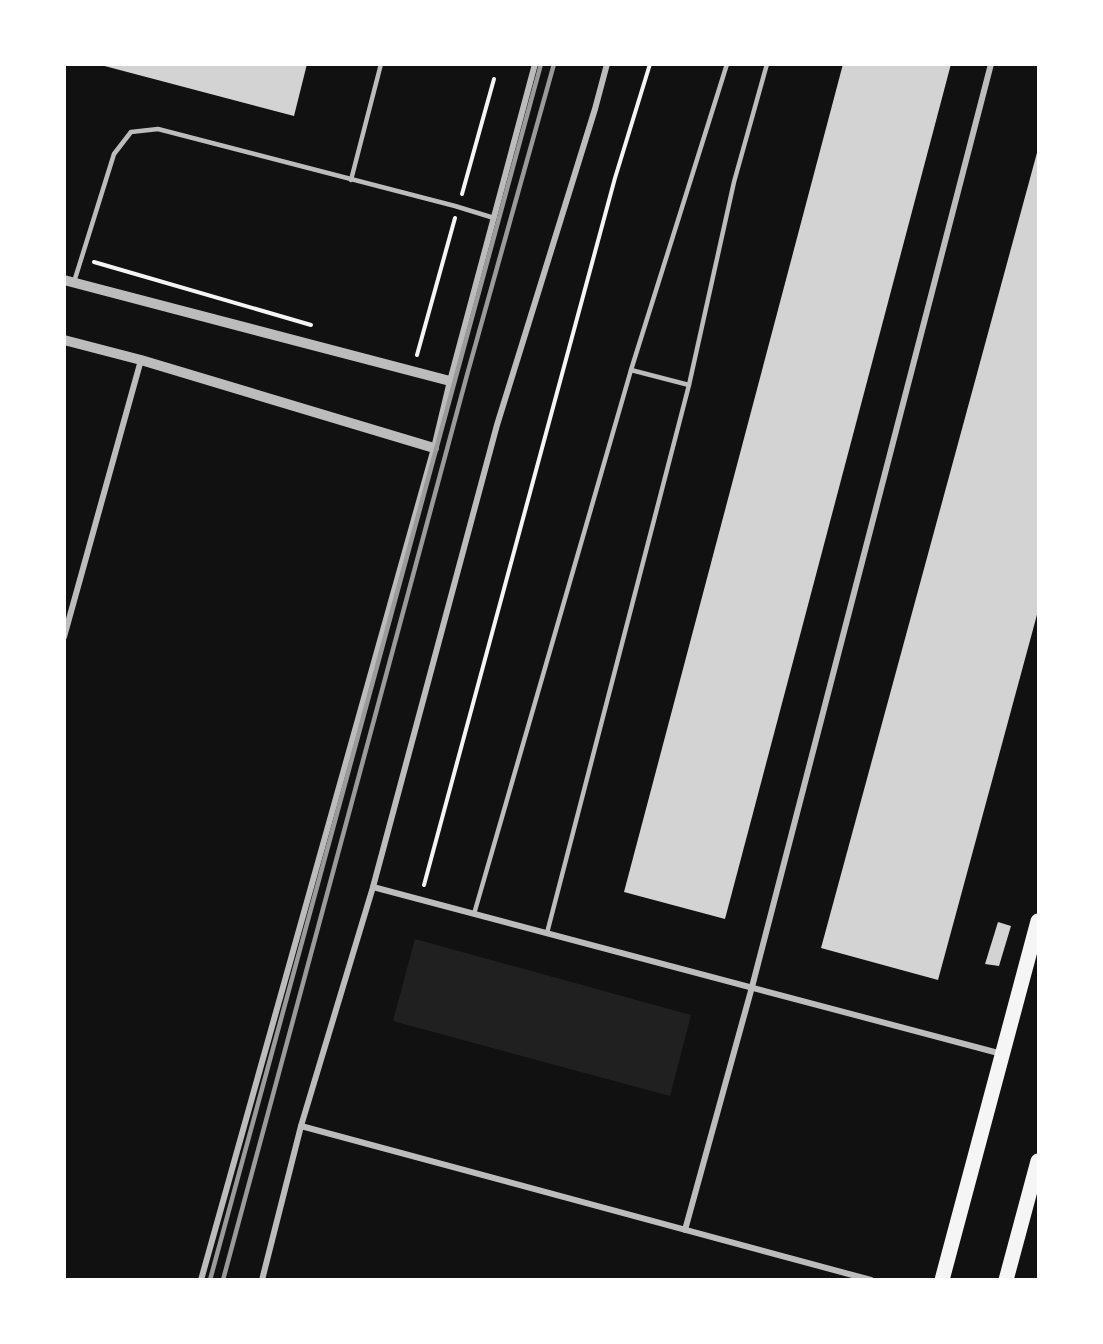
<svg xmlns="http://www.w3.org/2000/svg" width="1103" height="1344" font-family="Lato,sans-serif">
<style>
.green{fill:#202020}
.building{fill:#d3d3d3}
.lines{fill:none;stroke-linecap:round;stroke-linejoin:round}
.path{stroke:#f5f5f5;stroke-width:4}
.service{stroke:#bcbcbc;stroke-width:4.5}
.minor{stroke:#bcbcbc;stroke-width:6}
.tertiary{stroke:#bcbcbc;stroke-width:10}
.primary{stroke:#f5f5f5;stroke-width:15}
.rail{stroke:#9a9a9a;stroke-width:4.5}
</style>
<rect width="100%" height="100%" fill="#111"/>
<!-- green -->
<path class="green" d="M415 939 691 1015 670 1096 393 1021Z"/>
<!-- building -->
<g class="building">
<path d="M97 64H307L294 116Z"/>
<path d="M843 64H951L725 919 624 892Z"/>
<path d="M1038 149V611L938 980 821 948Z"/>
<path d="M998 922 1011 926 999 966 985 964Z"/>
</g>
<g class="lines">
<!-- path -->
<g class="path">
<path d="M462 194 494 79"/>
<path d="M94 262 311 325"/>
<path d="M417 355 455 218"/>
<path d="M424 885 615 178 650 64"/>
</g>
<!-- service -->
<g class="service">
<path d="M351 180 381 64"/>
<path d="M74 282 114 154 131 132 158 129 455 206 494 218"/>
<path d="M631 370 689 385"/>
<path d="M474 914 631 370 727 64"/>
<path d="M547 933 689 385 734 182 767 64"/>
</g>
<!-- minor -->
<g class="minor">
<path d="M64 637 141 360"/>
<path d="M373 887 1002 1054"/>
<path d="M301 1126 871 1280"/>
<path d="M685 1230 752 987 991 64"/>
<path d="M201 1280 434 448 450 381 535 64"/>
<path d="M262 1280 301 1126 373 887 497 425 595 109 607 64"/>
</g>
<!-- tertiary -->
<g class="tertiary">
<path d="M64 280 450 381"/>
<path d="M64 340 141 360 434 448"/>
</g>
<!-- primary -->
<g class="primary">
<path d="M942 1280 1038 921"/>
<path d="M1006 1280 1038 1161"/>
</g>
<!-- rail -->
<g class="rail">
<path d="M210 1280 541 64"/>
<path d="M223 1280 467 375 554 64"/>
</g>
</g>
<!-- border -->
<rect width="1103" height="1344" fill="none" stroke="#ffffff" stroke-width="132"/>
</svg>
